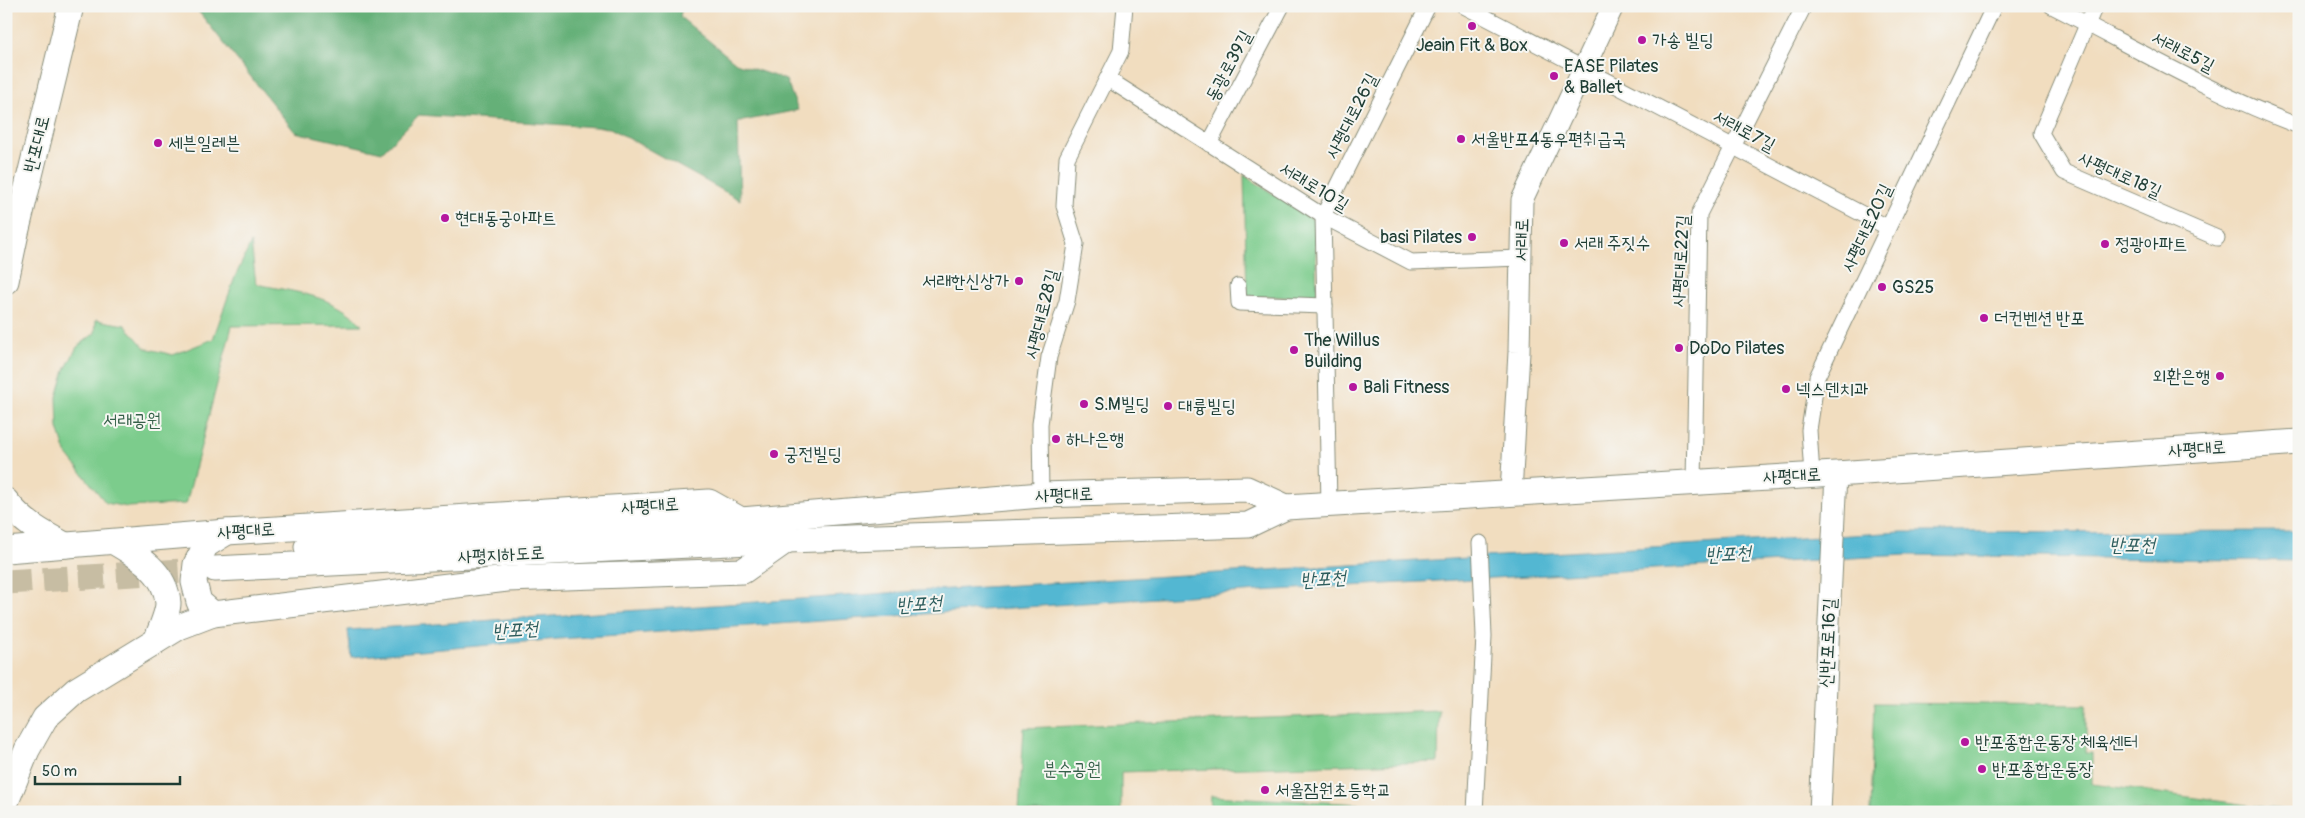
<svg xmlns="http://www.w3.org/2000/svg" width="2305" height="818" font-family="Pangolin,'Poor Story',sans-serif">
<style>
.green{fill:#7ccc8c;stroke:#4e8460}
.forest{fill:#65b078;stroke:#427656}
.water{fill:#53b7d2;stroke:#397a83}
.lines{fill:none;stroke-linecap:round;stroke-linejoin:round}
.primary-tunnel{stroke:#c7bda3;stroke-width:25;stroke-dasharray:25 12;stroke-linecap:butt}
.street-casing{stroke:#888d7a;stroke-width:17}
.secondary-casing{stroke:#888d7a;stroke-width:23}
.primary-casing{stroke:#888d7a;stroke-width:27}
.street{stroke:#fff;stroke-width:15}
.secondary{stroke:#fff;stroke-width:21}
.primary{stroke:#fff;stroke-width:25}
.poi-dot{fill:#b5179e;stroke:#f6f6f2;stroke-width:2}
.labels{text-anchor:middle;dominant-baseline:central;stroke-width:4;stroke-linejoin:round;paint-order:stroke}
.poi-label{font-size:18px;fill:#1f3d34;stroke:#f6f6f2;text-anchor:start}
.street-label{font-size:18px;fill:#1f3d34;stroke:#f6f6f2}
.park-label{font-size:18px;fill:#36614a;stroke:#f6f6f2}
.water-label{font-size:19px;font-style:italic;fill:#2c5c5c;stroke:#f6f6f2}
</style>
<rect width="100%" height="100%" fill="#f6f6f2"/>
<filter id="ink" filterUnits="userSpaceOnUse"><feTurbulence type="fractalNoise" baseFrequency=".02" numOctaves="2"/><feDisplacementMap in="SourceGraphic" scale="10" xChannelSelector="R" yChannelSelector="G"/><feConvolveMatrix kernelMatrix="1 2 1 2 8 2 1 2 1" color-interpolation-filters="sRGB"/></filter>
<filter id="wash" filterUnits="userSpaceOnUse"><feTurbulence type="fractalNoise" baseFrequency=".0096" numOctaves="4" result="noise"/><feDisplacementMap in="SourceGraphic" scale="20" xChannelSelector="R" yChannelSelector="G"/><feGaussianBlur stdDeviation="1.12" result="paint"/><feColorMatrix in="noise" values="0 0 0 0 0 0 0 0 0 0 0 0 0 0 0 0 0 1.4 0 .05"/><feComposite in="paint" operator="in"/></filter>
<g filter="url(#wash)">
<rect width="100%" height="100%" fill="#f1ddbf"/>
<!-- green -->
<g class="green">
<path d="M1244 175 1315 221 1317 298 1247 296Z"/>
<path d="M251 243 256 284C294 292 335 295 362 325L232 326 186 504 127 507 106 503 66 453 58 428 57 397 65 370 77 347 95 333 96 320 125 325 145 348 173 355 213 339 235 277Z"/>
<path d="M1874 703 2086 705V753H2092V784L2299 812H1870Z"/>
<path d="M1439 711 1438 762 1121 772V812H1019L1024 728Z"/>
<path d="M1211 796 1362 804 1376 812H1210Z"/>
</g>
<!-- forest -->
<path class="forest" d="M194 6H682L680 17 736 63 786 80 798 110 738 122 740 200 610 128 419 115 382 152 295 132Z"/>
<!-- water -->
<path class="water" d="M2299 531V561L1906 555 1259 591 559 639 351 657 348 630 917 591 1901 532Z"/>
</g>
<g filter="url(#ink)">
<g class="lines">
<!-- primary-tunnel -->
<path class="primary-tunnel" d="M6 582 215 569"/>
<!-- street casing -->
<g class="street-casing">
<g id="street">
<path d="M1464 6 1887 227"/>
<path d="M2052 6C2133 47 2213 94 2299 126"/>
<path d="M2095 6 2041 133 2064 172 2217 238"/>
<path d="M1108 79 1323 216 1411 262 1521 258"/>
<path d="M1209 144 1282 6"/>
<path d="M1238 286 1239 303 1325 306"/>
<path d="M1812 475 1809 430 1817 377 1994 6"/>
<path d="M1694 482 1699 214 1804 6"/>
<path d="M1041 495 1040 424 1049 357 1067 301 1076 244 1064 206 1067 158 1121 51 1125 6"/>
<path d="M1329 504 1323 216 1428 6"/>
<path d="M1475 812 1484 636 1480 543"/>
</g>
</g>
<!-- secondary casing -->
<g class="secondary-casing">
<g id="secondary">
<path d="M1511 493 1519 352 1522 200 1613 6"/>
<path d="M1820 812 1836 474"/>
</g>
</g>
<!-- primary casing -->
<g class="primary-casing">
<g id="primary">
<path d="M6 281 16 233 71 6"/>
<path d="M6 501C22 522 42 533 65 545"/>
<path d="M114 542C138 556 166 572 168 603 168 614 160 630 156 641"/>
<path d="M307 547 741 520 1041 495 1247 489 1286 507"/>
<path d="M6 550 227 532 709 502 741 520"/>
<path d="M215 569 787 540 1248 525 1286 507 1836 474 2299 442"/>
<path d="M213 614 199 602 194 582 196 564 206 545 227 532"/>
<path d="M6 802 27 750 45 718 76 690 179 627 213 614 507 579 743 571 787 540"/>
</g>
</g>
<!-- street -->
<use href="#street" class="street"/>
<!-- secondary -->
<use href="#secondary" class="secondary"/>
<!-- primary -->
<use href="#primary" class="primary"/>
</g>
</g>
<!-- markers -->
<g class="poi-dot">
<circle cx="1472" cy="26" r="5"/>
<circle cx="1642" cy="40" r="5"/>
<circle cx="1554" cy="76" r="5"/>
<circle cx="1461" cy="139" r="5"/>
<circle cx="158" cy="143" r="5"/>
<circle cx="445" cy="218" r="5"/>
<circle cx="1472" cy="237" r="5"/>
<circle cx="1564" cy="243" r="5"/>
<circle cx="2105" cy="244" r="5"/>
<circle cx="1019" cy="281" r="5"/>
<circle cx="1882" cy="287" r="5"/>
<circle cx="1984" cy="318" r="5"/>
<circle cx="1679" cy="348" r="5"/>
<circle cx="1294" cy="350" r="5"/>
<circle cx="2220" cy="376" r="5"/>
<circle cx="1353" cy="387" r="5"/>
<circle cx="1786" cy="389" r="5"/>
<circle cx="1084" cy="404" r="5"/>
<circle cx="1168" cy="406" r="5"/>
<circle cx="1056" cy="439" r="5"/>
<circle cx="774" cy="454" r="5"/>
<circle cx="1965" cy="742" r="5"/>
<circle cx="1982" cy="769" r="5"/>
<circle cx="1265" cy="790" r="5"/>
</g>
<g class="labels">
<!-- poi labels -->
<g class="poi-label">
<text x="1652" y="40">가송 빌딩</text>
<text x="1472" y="45" text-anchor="middle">Jeain Fit &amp; Box</text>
<text x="1564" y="66">EASE Pilates<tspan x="1564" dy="21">&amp; Ballet</tspan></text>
<text x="1471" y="139">서울반포4동우편취급국</text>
<text x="168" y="143">세븐일레븐</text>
<text x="455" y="218">현대동궁아파트</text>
<text x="1462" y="237" text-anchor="end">basi Pilates</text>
<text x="1574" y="243">서래 주짓수</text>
<text x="2115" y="244">정광아파트</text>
<text x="1009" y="281" text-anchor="end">서래한신상가</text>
<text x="1892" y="287">GS25</text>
<text x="1994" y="318">더컨벤션 반포</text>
<text x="1304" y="340">The Willus<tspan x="1304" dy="21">Building</tspan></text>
<text x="1689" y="348">DoDo Pilates</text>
<text x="2210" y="376" text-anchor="end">외환은행</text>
<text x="1363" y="387">Bali Fitness</text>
<text x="1796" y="389">넥스덴치과</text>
<text x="1094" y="404">S.M빌딩</text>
<text x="1178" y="406">대륭빌딩</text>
<text x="1066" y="439">하나은행</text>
<text x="784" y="454">궁전빌딩</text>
<text x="1975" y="742">반포종합운동장 체육센터</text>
<text x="1992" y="769">반포종합운동장</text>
<text x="1275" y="790">서울잠원초등학교</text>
</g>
<!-- street labels -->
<g class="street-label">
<text transform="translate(2183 52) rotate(27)">서래로5길</text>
<text transform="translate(1229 66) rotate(-62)">동광로39길</text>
<text transform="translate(1352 116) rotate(-63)">사평대로26길</text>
<text transform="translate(1744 131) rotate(28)">서래로7길</text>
<text transform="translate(37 144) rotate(-76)">반포대로</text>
<text transform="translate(2120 175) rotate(24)">사평대로18길</text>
<text transform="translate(1314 187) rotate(31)">서래로10길</text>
<text transform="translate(1867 228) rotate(-65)">사평대로20길</text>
<text transform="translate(1522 240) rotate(-89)">서래로</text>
<text transform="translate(1681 261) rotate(-87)">사평대로22길</text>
<text transform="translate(1042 314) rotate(-76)">사평대로28길</text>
<text transform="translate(2197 449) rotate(-4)">사평대로</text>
<text transform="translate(1792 476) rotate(-3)">사평대로</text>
<text transform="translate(1064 495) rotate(-2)">사평대로</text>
<text transform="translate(650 506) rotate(-4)">사평대로</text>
<text transform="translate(246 531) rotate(-4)">사평대로</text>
<text transform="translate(501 555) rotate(-3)">사평지하도로</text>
<text transform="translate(1828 643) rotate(-87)">신반포로16길</text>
</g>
<!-- park labels -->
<g class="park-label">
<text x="132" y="420">서래공원</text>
<text x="1072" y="769">분수공원</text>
</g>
<!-- water labels -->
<g class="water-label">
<text x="2132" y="545">반포천</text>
<text transform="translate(1728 554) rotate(-3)">반포천</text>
<text transform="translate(1323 579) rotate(-4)">반포천</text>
<text transform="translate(919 604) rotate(-4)">반포천</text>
<text transform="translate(515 630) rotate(-4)">반포천</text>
</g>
</g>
<!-- margin -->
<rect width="2305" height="818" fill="none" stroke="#f6f6f2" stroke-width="25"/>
<!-- scale -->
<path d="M35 776v8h145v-8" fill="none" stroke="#1f3d34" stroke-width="2.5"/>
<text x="42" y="776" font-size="15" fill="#1f3d34" stroke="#f6f6f2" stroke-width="4" paint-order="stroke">50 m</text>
</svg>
